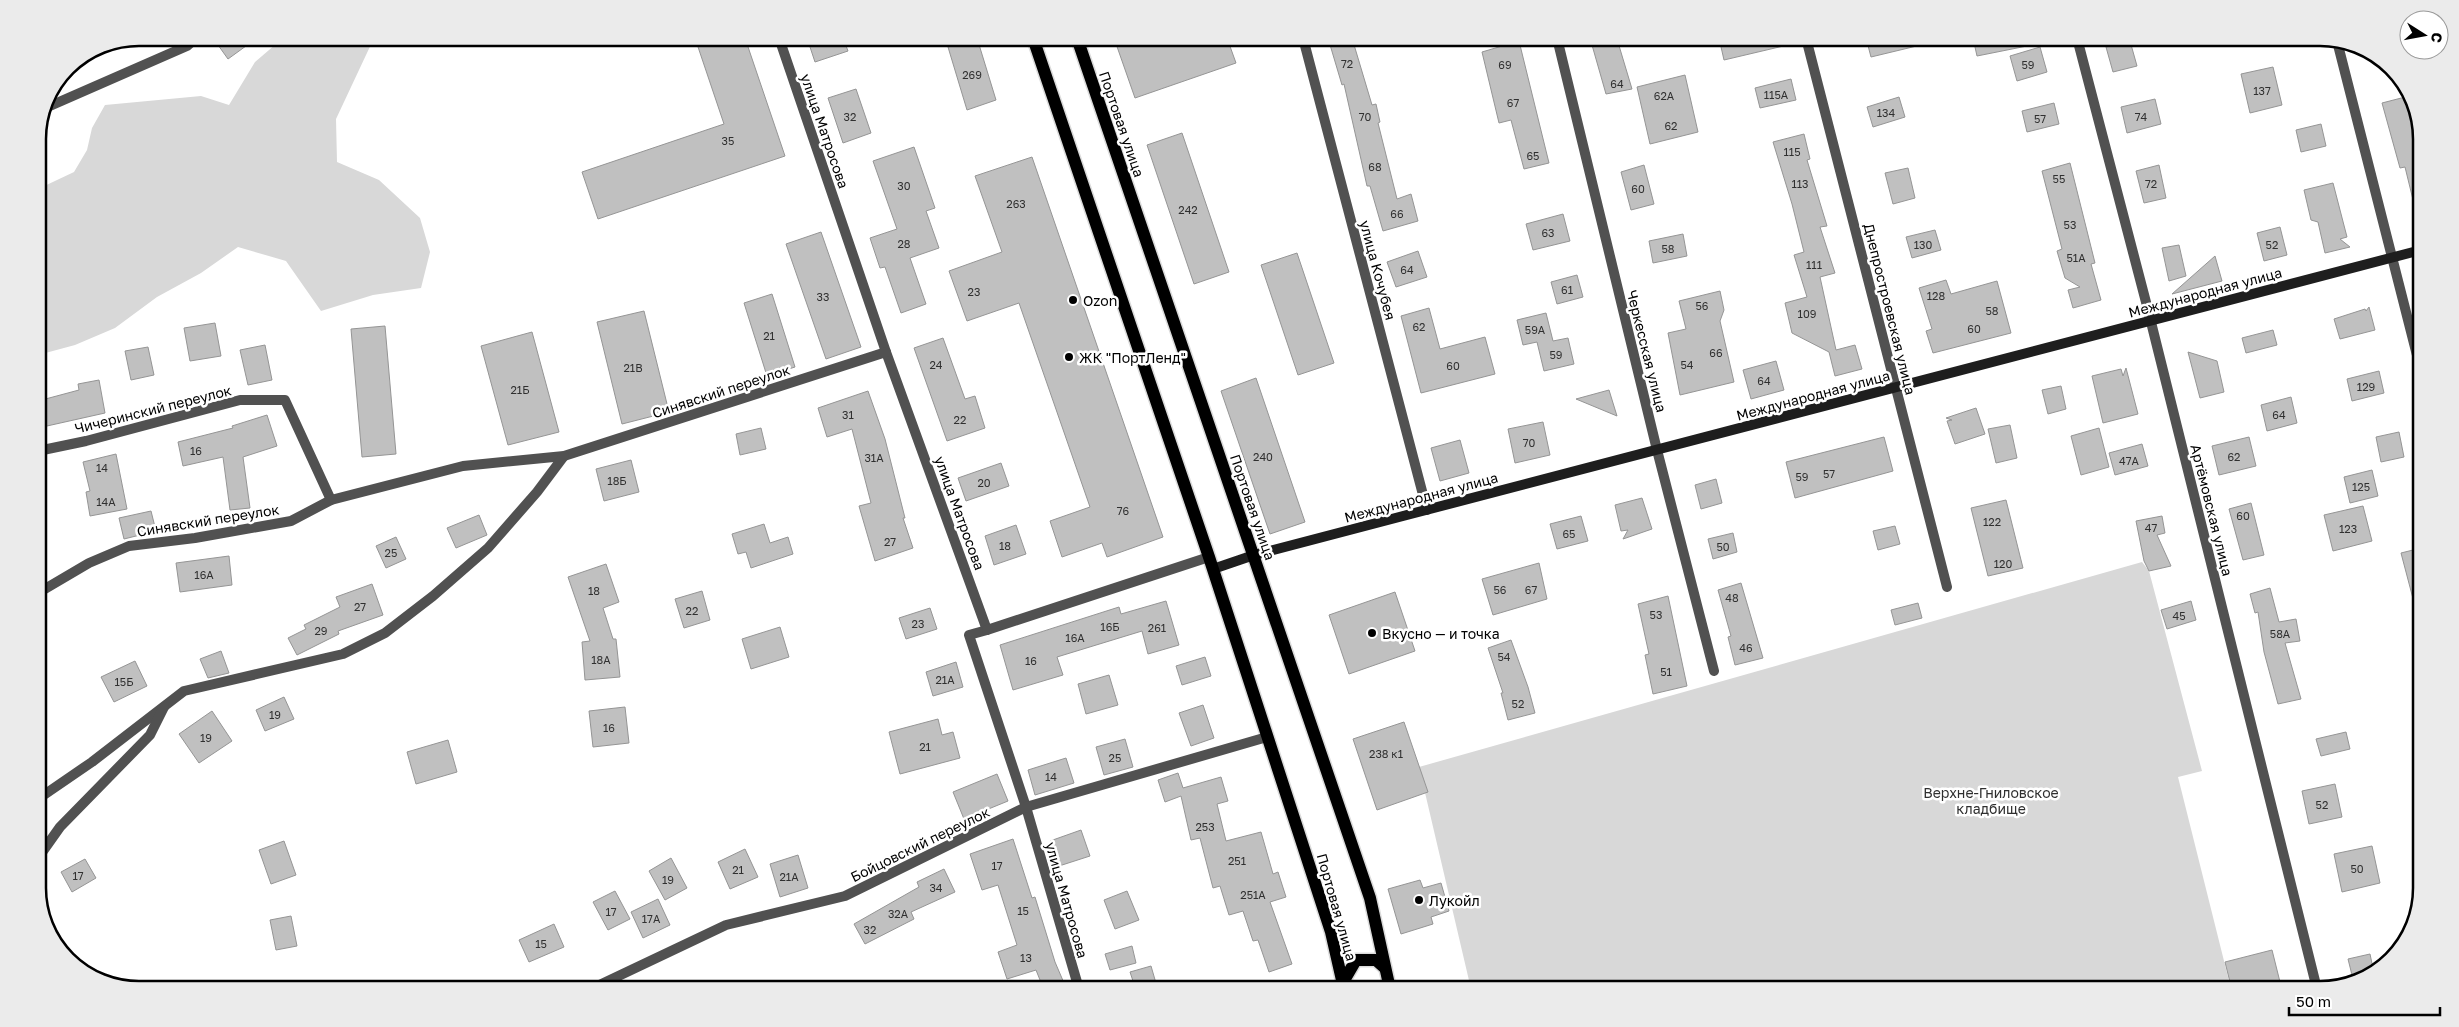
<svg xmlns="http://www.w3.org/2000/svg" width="2459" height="1027" font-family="'Golos Text',sans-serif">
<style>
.green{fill:#d8d8d8}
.building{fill:#c0c0c0;stroke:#959595}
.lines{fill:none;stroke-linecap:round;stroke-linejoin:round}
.primary-casing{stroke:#dbdbdb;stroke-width:15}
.minor{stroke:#515151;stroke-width:10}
.secondary{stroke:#1e1e1e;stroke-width:10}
.primary{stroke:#000;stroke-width:12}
.poi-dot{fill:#000;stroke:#fff;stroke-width:2}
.labels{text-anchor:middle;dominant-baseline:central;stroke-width:5;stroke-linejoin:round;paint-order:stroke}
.number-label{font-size:11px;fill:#303030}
.street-label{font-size:14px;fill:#000;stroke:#fff}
.poi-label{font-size:14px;fill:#000;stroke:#fff;text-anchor:start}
.park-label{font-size:14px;fill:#2f2f2f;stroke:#fff}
.rim{fill:none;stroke:#000;stroke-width:2.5}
</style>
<rect width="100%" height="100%" fill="#fff"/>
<!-- green -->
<g class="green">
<path d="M283 38H374L336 119 337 162 379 180 420 218 430 252 421 288 373 295 321 311 286 261 238 247 201 273 157 297 115 328 75 345 38 355V189L74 172 87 150 92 128 105 105 201 96 229 105 255 62Z"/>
<path d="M2142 562 2149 571 2202 771 2178 777 2231 989H1471L1419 767Z"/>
</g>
<!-- building -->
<g class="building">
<path d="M228 38H257L228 59 218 45Z"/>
<path d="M695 38H745L785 156 598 219 582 172 724 124Z"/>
<path d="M807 38H843L848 51 815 62Z"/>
<path d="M977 38 996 100 967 110 948 47Z"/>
<path d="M1114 38H1159L1162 46 1186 38H1227L1236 63 1135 98Z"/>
<path d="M1328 38H1352L1372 105 1376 104 1380 122 1378 123 1397 199 1411 194 1418 221 1383 231 1370 186H1367L1344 84 1342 85Z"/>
<path d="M1719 38H1792V44L1724 60Z"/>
<path d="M1866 38H1924L1925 44 1871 57Z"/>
<path d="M1973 38H2031L2032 45 1977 56Z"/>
<path d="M1617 39 1632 89 1606 94 1592 45Z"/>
<path d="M1519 41 1549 163 1524 169 1511 120 1499 123 1482 52Z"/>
<path d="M2130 41 2137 66 2113 72 2106 47Z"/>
<path d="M2040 47 2047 72 2017 81 2010 56Z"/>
<path d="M2273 67 2282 105 2250 113 2241 74Z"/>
<path d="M1685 75 1698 132 1650 144 1637 87Z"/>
<path d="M1791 79 1796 100 1760 108 1755 88Z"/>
<path d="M856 89 871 133 843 143 828 98Z"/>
<path d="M2409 96 2421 135V207L2415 208 2405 167 2400 168 2382 103Z"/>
<path d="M1899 97 1905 117 1873 127 1867 107Z"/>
<path d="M2155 99 2161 124 2127 133 2121 107Z"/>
<path d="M2054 103 2059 124 2027 132 2022 111Z"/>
<path d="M2321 124 2326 146 2301 152 2296 130Z"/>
<path d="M1182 133 1229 272 1194 284 1147 145Z"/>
<path d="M1804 134 1810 159 1807 160 1827 226 1820 227 1835 273 1820 277 1836 350 1855 345 1862 369 1835 376 1829 352 1792 333 1785 303 1807 297 1794 255 1804 252 1792 204 1773 142Z"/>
<path d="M914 147 935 208 926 211 939 248 910 258 926 304 901 313 885 267 880 268 870 238 897 229 873 161Z"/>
<path d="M1032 157 1163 537 1107 557 1102 543 1062 557 1050 521 1090 507 1019 303 967 321 949 271 1002 252 975 176Z"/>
<path d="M2070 163 2095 263 2091 264 2101 300 2073 308 2068 290 2080 287 2065 278 2057 251 2062 249 2042 171Z"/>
<path d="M1644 165 1654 204 1631 210 1621 172Z"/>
<path d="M2159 165 2166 198 2144 203 2136 171Z"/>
<path d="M1908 168 1915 198 1893 204 1885 173Z"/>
<path d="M2333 183 2347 237 2340 239 2350 247 2325 253 2318 222 2311 220 2304 190Z"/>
<path d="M1563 214 1570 241 1533 250 1526 224Z"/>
<path d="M2280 227 2287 255 2264 261 2257 233Z"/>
<path d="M1935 230 1941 250 1912 258 1906 237Z"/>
<path d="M821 232 861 347 826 359 786 244Z"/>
<path d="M1683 234 1687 256 1653 263 1649 241Z"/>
<path d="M2179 245 2186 276 2169 281 2162 248Z"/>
<path d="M1418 251 1427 277 1396 287 1387 262Z"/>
<path d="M1297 253 1334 363 1298 375 1261 265Z"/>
<path d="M2215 256 2222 281 2172 294Z"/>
<path d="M1577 275 1583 297 1557 304 1551 282Z"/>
<path d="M1946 280 1951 294 1997 281 2011 333 1933 353 1926 331 1932 329 1919 288Z"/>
<path d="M1720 291 1724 310 1720 321 1734 382 1680 395 1668 333 1686 329 1679 301Z"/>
<path d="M772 294 795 367 767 376 744 303Z"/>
<path d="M2369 307 2375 330 2340 339 2334 319 2365 309 2366 311Z"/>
<path d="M1429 308 1440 349 1485 337 1495 374 1421 393 1401 316Z"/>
<path d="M644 311 669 412 622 424 597 322Z"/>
<path d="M1546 313 1553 341 1568 338 1574 364 1544 371 1537 342 1523 345 1517 320Z"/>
<path d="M215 323 221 356 190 361 184 328Z"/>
<path d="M385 326 396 454 362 457 351 329Z"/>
<path d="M2273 330 2277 345 2246 353 2242 338Z"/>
<path d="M532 332 559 432 508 445 481 346Z"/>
<path d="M943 338 965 399 975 396 985 428 947 441 914 348Z"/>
<path d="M265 345 272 380 248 385 240 350Z"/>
<path d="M148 347 154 375 131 380 125 351Z"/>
<path d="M2188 352 2217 361 2224 392 2200 398Z"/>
<path d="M1776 361 1784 390 1751 399 1743 370Z"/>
<path d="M2126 368 2138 414 2103 423 2092 376 2121 369 2123 376Z"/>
<path d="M2379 371 2384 393 2352 401 2347 379Z"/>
<path d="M1256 378 1305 522 1270 534 1221 391Z"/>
<path d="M99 380 105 413 38 428V401L79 390 78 384Z"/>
<path d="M2061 386 2066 409 2048 414 2042 390Z"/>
<path d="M1609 390 1617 416 1576 399Z"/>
<path d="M868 391 885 439 905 518H903L913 548 875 561 859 506 871 503 852 429 827 437 818 408Z"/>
<path d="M2291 397 2297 423 2267 431 2261 405Z"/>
<path d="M1976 408 1985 434 1955 444 1947 421 1952 420 1946 418Z"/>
<path d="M267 415 277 446 243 457 250 508 230 510 223 457 183 466 178 442 233 428 232 426Z"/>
<path d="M1543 422 1550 455 1515 463 1508 429Z"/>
<path d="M2010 425 2017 458 1996 463 1988 429Z"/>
<path d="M761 428 766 449 740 455 736 434Z"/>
<path d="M2099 428 2109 467 2081 475 2071 436Z"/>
<path d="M2399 432 2404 457 2381 462 2376 437Z"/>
<path d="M1884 437 1893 471 1795 498 1786 462Z"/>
<path d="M2249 437 2256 466 2219 475 2212 446Z"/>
<path d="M1460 440 1469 473 1440 481 1431 448Z"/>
<path d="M2142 444 2148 466 2115 475 2109 453Z"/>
<path d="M116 454 127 509 90 516 86 492 90 491 83 462Z"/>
<path d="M631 460 639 492 604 501 596 469Z"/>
<path d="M1001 463 1009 486 966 501 958 478Z"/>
<path d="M2372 470 2378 496 2350 503 2344 477Z"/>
<path d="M1716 479 1722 503 1701 509 1695 485Z"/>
<path d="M1642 498 1652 529 1623 539 1628 530 1621 531 1615 505Z"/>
<path d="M2006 500 2023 568 1988 576 1971 508Z"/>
<path d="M2251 503 2264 555 2243 560 2229 509Z"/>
<path d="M2363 506 2372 541 2333 551 2324 515Z"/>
<path d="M151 511 156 531 124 539 119 518Z"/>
<path d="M479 515 487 535 456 548 447 528Z"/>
<path d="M1581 516 1588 541 1557 549 1550 524Z"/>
<path d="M2162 516 2165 533 2157 535 2171 566 2149 571 2144 561 2136 521Z"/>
<path d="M764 524 770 543 788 537 793 554 751 568 746 552 738 554 732 534Z"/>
<path d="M1016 525 1026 554 994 565 985 536Z"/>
<path d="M1895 526 1900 544 1878 550 1873 531Z"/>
<path d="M1733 533 1737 552 1713 559 1708 539Z"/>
<path d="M396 537 406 559 386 568 376 546Z"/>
<path d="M2421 548V609L2416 610 2401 553Z"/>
<path d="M229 556 232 585 180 592 176 563Z"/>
<path d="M1539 563 1547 599 1493 615 1482 579Z"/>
<path d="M606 564 619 602 603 608 613 639H616L620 677 585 680 582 642 590 641 568 577Z"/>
<path d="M1741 583 1763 658 1735 665 1728 637 1731 636 1718 590Z"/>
<path d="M372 584 383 615 338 631 339 634 297 655 288 638 306 629 304 625 340 607 336 597Z"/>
<path d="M2270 588 2279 622 2296 619 2300 641 2285 643 2301 699 2278 704 2264 652 2258 612 2255 613 2250 594Z"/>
<path d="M702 591 710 620 684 628 675 599Z"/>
<path d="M1395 592 1415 651 1349 674 1329 615Z"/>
<path d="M1668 596 1687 686 1653 694 1645 655 1649 654 1638 604Z"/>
<path d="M1166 601 1179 645 1148 654 1142 631 1057 657 1063 675 1013 690 1000 645 1119 607 1121 614Z"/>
<path d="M2191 601 2196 620 2167 629 2161 610Z"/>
<path d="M1918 603 1922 618 1895 625 1891 610Z"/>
<path d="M930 608 937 629 906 639 899 618Z"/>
<path d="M780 627 789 657 751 669 742 639Z"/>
<path d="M1511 640 1528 687 1535 713 1508 720 1501 693H1503L1488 648Z"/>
<path d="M221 651 229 673 208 678 200 659Z"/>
<path d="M1205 657 1211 676 1182 685 1176 666Z"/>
<path d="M135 661 147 686 114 702 101 677Z"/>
<path d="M956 662 963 687 933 696 926 672Z"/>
<path d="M1109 675 1118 705 1086 714 1078 684Z"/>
<path d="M284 697 294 719 265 731 256 710Z"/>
<path d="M1203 705 1214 738 1191 746 1179 713Z"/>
<path d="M625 707 629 743 593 747 589 711Z"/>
<path d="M212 711 232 741 199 763 179 734Z"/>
<path d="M938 719 942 735 953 732 960 758 900 774 889 732Z"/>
<path d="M1404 722 1428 792 1377 810 1353 739Z"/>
<path d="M2346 732 2350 749 2321 756 2316 739Z"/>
<path d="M1125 739 1133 767 1104 775 1096 747Z"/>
<path d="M448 740 457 772 416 784 407 752Z"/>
<path d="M1066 758 1074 783 1035 795 1028 770Z"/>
<path d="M1178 773 1183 788 1221 777 1228 801 1217 804 1226 841 1261 832 1273 874 1278 872 1286 897 1270 902 1292 964 1269 972 1258 940 1253 941 1243 911 1229 915 1220 886 1213 888 1200 838 1191 840 1181 796 1165 802 1158 780Z"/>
<path d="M997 774 1008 801 964 819 953 792Z"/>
<path d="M2335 784 2342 817 2309 824 2302 791Z"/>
<path d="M1081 830 1090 856 1059 866 1050 841Z"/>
<path d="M1013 839 1032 898 1035 897 1055 962 1067 990H1044L1036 970 1007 979 998 952 1017 945 998 885 982 890 970 854Z"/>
<path d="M284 841 296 875 271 884 259 850Z"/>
<path d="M2372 846 2380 883 2342 892 2334 854Z"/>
<path d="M745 849 758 877 730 889 718 862Z"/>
<path d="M798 855 808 888 780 897 770 864Z"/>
<path d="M671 858 687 888 665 900 649 871Z"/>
<path d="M85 859 96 878 72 892 61 872Z"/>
<path d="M944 869 955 892 911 912 914 919 865 944 854 924 919 887 917 882Z"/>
<path d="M1420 880 1423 888 1441 883 1449 911 1431 917 1433 924 1401 934 1388 889Z"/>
<path d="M615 891 630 919 608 930 593 902Z"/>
<path d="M1127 891 1139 920 1115 929 1104 900Z"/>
<path d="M658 899 670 925 643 938 631 912Z"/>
<path d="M291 916 297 946 276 950 270 920Z"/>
<path d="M554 924 564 947 529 962 519 940Z"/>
<path d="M1132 946 1136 963 1110 970 1105 954Z"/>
<path d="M2272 950 2282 990H2232L2225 962Z"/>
<path d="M2370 954 2374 973 2353 979 2348 959Z"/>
<path d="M1151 966 1158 990H1136L1130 972Z"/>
</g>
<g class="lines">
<!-- primary casing -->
<g class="primary-casing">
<g id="primary">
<path d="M1033 38 1209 557 1331 932 1344 989"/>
<path d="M1077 38 1370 898 1390 989"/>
<path d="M1342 984 1356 960H1376L1385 968"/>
</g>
</g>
<!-- minor -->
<g class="minor">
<path d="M779 38 886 352 987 630 969 635 1026 807 1079 989"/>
<path d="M1303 38 1427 510"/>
<path d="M1557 38 1657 450 1714 671"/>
<path d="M1806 38 1947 587"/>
<path d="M2077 38 2147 306 2317 989"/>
<path d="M2337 41 2421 371"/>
<path d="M43 109 187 46 196 38"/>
<path d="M38 451 86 441 240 400H285L331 500"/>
<path d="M38 593 89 563 129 546 195 538 291 521 331 500 463 466 564 456 886 352"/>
<path d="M987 630 1209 557"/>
<path d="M38 799 92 762 184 691 343 654 385 633 433 596 488 548 537 492 564 456"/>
<path d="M38 858 60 827 150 735 164 707"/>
<path d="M591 989 726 925 845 896 1026 807 1267 737"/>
</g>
<!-- secondary -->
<path class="secondary" d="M1213 569 1254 555 1403 516 2421 250"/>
<!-- primary -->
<use href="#primary" class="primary"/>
</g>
<!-- markers -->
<g class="poi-dot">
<circle cx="1073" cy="300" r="5"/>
<circle cx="1069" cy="357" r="5"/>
<circle cx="1372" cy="633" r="5"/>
<circle cx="1419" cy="900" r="5"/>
</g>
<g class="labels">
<!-- number labels -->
<g class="number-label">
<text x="1347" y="63">72</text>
<text x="1505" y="64">69</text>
<text x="2028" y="64">59</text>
<text x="972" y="74">269</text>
<text x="1617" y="83">64</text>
<text x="2262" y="90">137</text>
<text x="1776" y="94">115А</text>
<text x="1664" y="95">62А</text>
<text x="1513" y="102">67</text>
<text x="1886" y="112">134</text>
<text x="850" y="116">32</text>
<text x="1365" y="116">70</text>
<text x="2141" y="116">74</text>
<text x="2040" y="118">57</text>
<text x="1671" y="125">62</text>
<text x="728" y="140">35</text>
<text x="1792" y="151">115</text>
<text x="1533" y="155">65</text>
<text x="1375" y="166">68</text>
<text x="2059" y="178">55</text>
<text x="1800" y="183">113</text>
<text x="2151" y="183">72</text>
<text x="904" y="185">30</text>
<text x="1638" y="188">60</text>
<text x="1016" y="203">263</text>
<text x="1188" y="209">242</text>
<text x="1397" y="213">66</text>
<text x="2070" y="224">53</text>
<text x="1548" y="232">63</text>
<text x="904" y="243">28</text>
<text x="1923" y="244">130</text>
<text x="2272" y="244">52</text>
<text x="1668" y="248">58</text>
<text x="2076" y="257">51А</text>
<text x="1814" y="264">111</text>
<text x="1407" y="269">64</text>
<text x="1567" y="289">61</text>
<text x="974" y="291">23</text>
<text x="1936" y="295">128</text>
<text x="823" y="296">33</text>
<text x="1702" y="305">56</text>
<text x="1992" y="310">58</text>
<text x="1807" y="313">109</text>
<text x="1419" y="326">62</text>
<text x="1974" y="328">60</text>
<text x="1535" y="329">59А</text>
<text x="769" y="335">21</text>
<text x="1716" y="352">66</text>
<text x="1556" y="354">59</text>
<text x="936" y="364">24</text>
<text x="1687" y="364">54</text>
<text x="1453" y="365">60</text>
<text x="633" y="367">21В</text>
<text x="1764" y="380">64</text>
<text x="2366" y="386">129</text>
<text x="520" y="389">21Б</text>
<text x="848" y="414">31</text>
<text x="2279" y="414">64</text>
<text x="960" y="419">22</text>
<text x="1529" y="442">70</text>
<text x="196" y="450">16</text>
<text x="1263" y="456">240</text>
<text x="2234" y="456">62</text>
<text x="874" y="457">31А</text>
<text x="2129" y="460">47А</text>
<text x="102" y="467">14</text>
<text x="1829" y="473">57</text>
<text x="1802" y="476">59</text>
<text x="617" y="480">18Б</text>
<text x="984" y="482">20</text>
<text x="2361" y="486">125</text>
<text x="106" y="501">14А</text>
<text x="1123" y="510">76</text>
<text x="2243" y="515">60</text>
<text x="1992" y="521">122</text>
<text x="2151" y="527">47</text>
<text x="2348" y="528">123</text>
<text x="1569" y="533">65</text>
<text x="890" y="541">27</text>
<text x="1005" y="545">18</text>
<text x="1723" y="546">50</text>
<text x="391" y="552">25</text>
<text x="2003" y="563">120</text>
<text x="204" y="574">16А</text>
<text x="1500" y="589">56</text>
<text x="1531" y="589">67</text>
<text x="594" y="590">18</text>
<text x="1732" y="597">48</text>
<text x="360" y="606">27</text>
<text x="692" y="610">22</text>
<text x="1656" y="614">53</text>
<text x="2179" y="615">45</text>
<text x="918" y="623">23</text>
<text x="1110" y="626">16Б</text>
<text x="1157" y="627">261</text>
<text x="321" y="630">29</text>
<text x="2280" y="633">58А</text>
<text x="1075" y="637">16А</text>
<text x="1746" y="647">46</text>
<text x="1504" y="656">54</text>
<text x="601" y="659">18А</text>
<text x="1031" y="660">16</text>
<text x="1666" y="671">51</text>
<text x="945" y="679">21А</text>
<text x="124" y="681">15Б</text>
<text x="1518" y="703">52</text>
<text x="275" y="714">19</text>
<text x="609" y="727">16</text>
<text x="206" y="737">19</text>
<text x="925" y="746">21</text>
<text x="1386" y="753">238 к1</text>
<text x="1115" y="757">25</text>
<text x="1051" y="776">14</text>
<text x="2322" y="804">52</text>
<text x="1205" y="826">253</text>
<text x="1237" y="860">251</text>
<text x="997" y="865">17</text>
<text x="2357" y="868">50</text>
<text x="738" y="869">21</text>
<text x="78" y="875">17</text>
<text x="789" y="876">21А</text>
<text x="668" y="879">19</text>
<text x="936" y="887">34</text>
<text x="1253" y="894">251А</text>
<text x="1023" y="910">15</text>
<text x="611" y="911">17</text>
<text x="898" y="913">32А</text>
<text x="651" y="918">17А</text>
<text x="870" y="929">32</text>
<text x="541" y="943">15</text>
<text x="1026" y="957">13</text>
</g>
<!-- street labels -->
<g class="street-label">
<text transform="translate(1122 124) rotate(71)">Портовая улица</text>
<text transform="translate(825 131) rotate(71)">улица Матросова</text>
<text transform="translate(1378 270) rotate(75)">улица Кочубея</text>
<text transform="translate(2205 292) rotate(-15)">Международная улица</text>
<text transform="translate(1890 309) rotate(76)">Днепростроевская улица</text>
<text transform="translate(1647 351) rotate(76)">Черкесская улица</text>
<text transform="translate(721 391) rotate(-18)">Синявский переулок</text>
<text transform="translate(1813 395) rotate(-15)">Международная улица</text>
<text transform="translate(153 409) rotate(-14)">Чичеринский переулок</text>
<text transform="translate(1421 497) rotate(-15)">Международная улица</text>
<text transform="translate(1253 507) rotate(71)">Портовая улица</text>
<text transform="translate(2212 510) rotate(76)">Артёмовская улица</text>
<text transform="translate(960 513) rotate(70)">улица Матросова</text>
<text transform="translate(208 520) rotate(-9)">Синявский переулок</text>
<text transform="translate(920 844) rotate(-26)">Бойцовский переулок</text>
<text transform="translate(1067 900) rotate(74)">улица Матросова</text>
<text transform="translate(1337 907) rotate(74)">Портовая улица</text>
</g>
<!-- poi labels -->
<g class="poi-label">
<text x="1083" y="300">Ozon</text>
<text x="1079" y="357">ЖК "ПортЛенд"</text>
<text x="1382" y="633">Вкусно — и точка</text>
<text x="1429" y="900">Лукойл</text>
</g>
<!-- park labels -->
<g class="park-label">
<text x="1991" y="792">Верхне-Гниловское<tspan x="1991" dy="16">кладбище</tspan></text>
</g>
</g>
<!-- crop -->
<path d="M0 0H2459V1027H0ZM139 46H2320A93 93 0 0 1 2413 139V888A93 93 0 0 1 2320 981H139A93 93 0 0 1 46 888V139A93 93 0 0 1 139 46Z" fill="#ebebeb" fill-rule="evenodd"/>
<path class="rim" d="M139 46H2320A93 93 0 0 1 2413 139V888A93 93 0 0 1 2320 981H139A93 93 0 0 1 46 888V139A93 93 0 0 1 139 46Z"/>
<!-- north arrow -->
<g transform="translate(2424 35) rotate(101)"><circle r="24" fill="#ffffff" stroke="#999999"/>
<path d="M0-4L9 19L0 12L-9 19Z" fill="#000000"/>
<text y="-8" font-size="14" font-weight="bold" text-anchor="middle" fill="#000000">С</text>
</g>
<!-- scale -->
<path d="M2289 1007v8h151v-8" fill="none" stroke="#000000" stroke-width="2.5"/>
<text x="2296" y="1007" font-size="15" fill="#000000" stroke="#ffffff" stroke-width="4" paint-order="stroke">50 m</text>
</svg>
